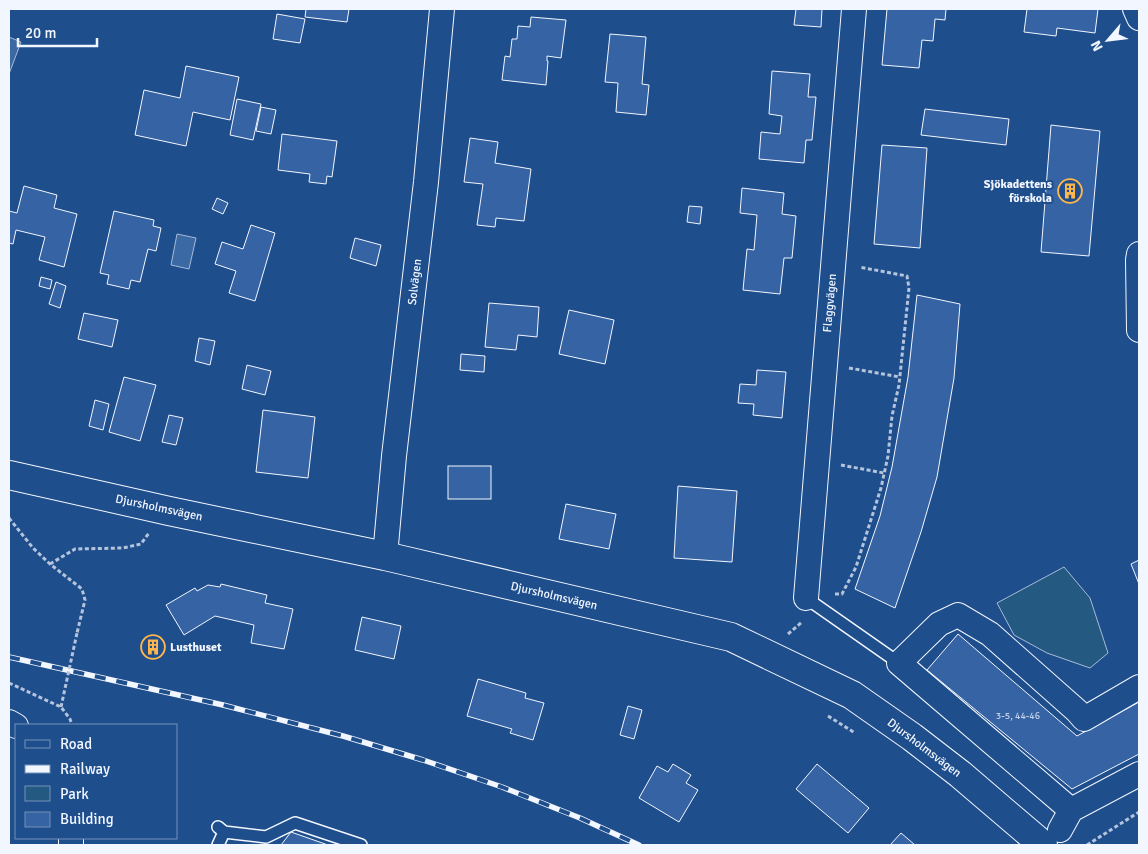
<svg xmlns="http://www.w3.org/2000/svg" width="1148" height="854" font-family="Signika,sans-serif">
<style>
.green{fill:#245a82;stroke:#a8bbd7}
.water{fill:#3b69a3;stroke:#a8bbd7}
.building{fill:#3563a3;stroke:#f2f6ff}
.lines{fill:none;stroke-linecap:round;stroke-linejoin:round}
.service-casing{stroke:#f2f6ff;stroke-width:14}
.minor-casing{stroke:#f2f6ff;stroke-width:26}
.tertiary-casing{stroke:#f2f6ff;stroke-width:30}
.path{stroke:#b3c4dc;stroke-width:3;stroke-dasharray:4 2.5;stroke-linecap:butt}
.service{stroke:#1f4e8c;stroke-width:11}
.minor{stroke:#1f4e8c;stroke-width:24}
.tertiary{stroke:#1f4e8c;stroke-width:28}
.rail-casing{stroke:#f2f6ff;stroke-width:5.5}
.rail{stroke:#1f4e8c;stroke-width:4;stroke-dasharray:11;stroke-linecap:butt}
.path-bridge{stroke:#b3c4dc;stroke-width:3;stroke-dasharray:4 2.5;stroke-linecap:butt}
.labels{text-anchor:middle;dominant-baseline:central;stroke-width:4;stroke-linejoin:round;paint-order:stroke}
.number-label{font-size:10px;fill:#c3d1e8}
.poi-label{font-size:12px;font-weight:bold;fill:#f2f6ff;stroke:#1f4e8c;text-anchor:end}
.street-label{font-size:12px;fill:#f2f6ff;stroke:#1f4e8c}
</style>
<rect width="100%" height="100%" fill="#1f4e8c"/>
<!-- green -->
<path class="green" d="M1064 567 1090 598 1108 653 1090 668 1047 653 1014 635 997 603Z"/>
<!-- water -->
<g class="water">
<path d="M9 37 21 42 9 74Z"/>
<path d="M177 234 196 238 189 269 171 265Z"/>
</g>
<!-- building -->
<g class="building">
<path d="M306 9H349L347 22 305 17Z"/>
<path d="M796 9H822L821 27 794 25Z"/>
<path d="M887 9H946L945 20 935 19 933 41 922 40 919 68 882 65Z"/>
<path d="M1027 9H1098L1095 33 1057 28 1056 36 1024 32Z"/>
<path d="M277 14 305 19 300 43 273 39Z"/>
<path d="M531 17 566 20 561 58 547 56V61H548L546 85 502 80 505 56 510 57 512 39H517L518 26 530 27Z"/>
<path d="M610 34 646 37 642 84 649 85 646 115 616 112 618 83 605 82Z"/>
<path d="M186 66 239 77 230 120 193 112 186 146 135 135 144 90 180 98Z"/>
<path d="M772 71 810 74 808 97H816L812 140H806L804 163 759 159 761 132 780 134 782 116 769 114Z"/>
<path d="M237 99 261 104 253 140 230 135Z"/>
<path d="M261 107 276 110 271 134 256 131Z"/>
<path d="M925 109 1009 119 1006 145 921 135Z"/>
<path d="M1051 125 1100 131 1089 256 1041 252Z"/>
<path d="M282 134 337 141 332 177 327 176 326 184 309 182 310 174 278 170Z"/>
<path d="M470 138 498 142 495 163 531 169 524 221 496 218 495 227 477 225 483 184 464 182Z"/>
<path d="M882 145 927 148 920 248 874 244Z"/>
<path d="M24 186 57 195 54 208 77 214 64 267 39 260 45 237 16 230 13 244 9 243V211L17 213Z"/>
<path d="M742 188 784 193 782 214 796 216 792 258H784L780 294 743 290 747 249 754 250 757 215 740 213Z"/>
<path d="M217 198 228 203 223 214 212 209Z"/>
<path d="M689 206 702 207 700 224 687 222Z"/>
<path d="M114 211 154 220 153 226 161 228 156 251 148 249 140 282 131 280 129 289 107 284 109 275 100 273Z"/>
<path d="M251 225 275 233 255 301 229 293 236 271 215 264 222 242 243 249Z"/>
<path d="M355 238 381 245 376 266 350 258Z"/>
<path d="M41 277 52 280 50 289 39 286Z"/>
<path d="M56 282 66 286 60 308 49 304Z"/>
<path d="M917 295 960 304 954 378 937 477 921 532 895 608 855 589 880 516 892 467 908 377Z"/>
<path d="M489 303 539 307 537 337 518 335 516 350 485 347Z"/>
<path d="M569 310 614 320 605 364 559 354Z"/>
<path d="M84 313 118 320 112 347 78 339Z"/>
<path d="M199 338 215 341 210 365 195 361Z"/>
<path d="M461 354 485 356 484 372 460 370Z"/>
<path d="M247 365 271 371 265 395 242 389Z"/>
<path d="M757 370 786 372 782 418 753 415 754 404 738 403 740 384 756 385Z"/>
<path d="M124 377 156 385 140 441 109 432Z"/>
<path d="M95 400 109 404 103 430 89 426Z"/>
<path d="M263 410 315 417 308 478 256 472Z"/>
<path d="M169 415 183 418 176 445 162 442Z"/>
<rect x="448" y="466" width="43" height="33"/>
<path d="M678 486 737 491 732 562 674 558Z"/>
<path d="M566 504 616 514 609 549 559 539Z"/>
<path d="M1139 560V584L1131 564Z"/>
<path d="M221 584 267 595 265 603 293 609 284 649 251 643 254 625 215 616 184 635 166 605 195 588 197 591 208 585 220 587Z"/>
<path d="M362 617 401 626 394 659 355 650Z"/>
<path d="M958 634 1077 736 1139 702V754L1072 789 927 670Z"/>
<circle cx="154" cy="647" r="9"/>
<path d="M478 679 526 693 525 698 544 703 533 740 510 733 512 729 467 716Z"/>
<path d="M628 706 642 710 634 739 620 735Z"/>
<path d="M673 764 691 775 686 783 698 790 679 822 639 798 657 766 668 772Z"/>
<path d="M817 764 869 808 848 833 796 789Z"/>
<path d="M291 832 328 845H281Z"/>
<path d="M901 833 915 845H890Z"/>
</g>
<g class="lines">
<!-- service casing -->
<g class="service-casing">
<g id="service">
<path d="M806 598 899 663"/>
<path d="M218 827 224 832 266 837 295 823 361 845"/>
<path d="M218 845 224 832"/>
</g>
</g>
<!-- minor casing -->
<g class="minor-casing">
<g id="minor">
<path d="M1135 9 1139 18"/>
<path d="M1139 254 1138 260 1139 330"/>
<path d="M385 556 394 456 426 182 442 9"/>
<path d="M806 598 854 9"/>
<path d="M9 722 16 726"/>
<path d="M1071 810 899 663 939 624 958 615 990 634 1077 711 1084 719 1139 687"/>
<path d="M1060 830 1071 810 1139 774"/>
<path d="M71 838V845"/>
</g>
</g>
<!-- tertiary casing -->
<g class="tertiary-casing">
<path id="tertiary" d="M9 475 169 511 385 556 731 637 852 695 912 737 960 774 1043 845"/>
</g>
<!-- path -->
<g class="path">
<path d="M849 368 900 377"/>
<path d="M841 465 884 473"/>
<path d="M9 518 33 548 50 564 82 589 85 600 77 633"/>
<path d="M50 564 75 549 123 548 141 544 149 533"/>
<path d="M835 594H842L856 567 881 488 888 456 892 416 899 385 909 288 907 276 859 267"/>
<path d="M788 634 802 622"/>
<path d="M9 683 61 707 70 719 72 725"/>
<path d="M828 716 855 733"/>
<path d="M1087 845 1139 812"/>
</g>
<!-- service -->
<use href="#service" class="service"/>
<!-- minor -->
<use href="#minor" class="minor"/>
<!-- tertiary -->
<use href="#tertiary" class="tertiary"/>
<!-- rail casing -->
<g class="rail-casing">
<path id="rail" d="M9 657 223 705 343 736 423 760 502 787 580 818 639 845"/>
</g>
<!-- rail -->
<use href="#rail" class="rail"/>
<!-- path-bridge -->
<path class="path-bridge" d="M61 707 77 633"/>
</g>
<!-- icons -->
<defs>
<g id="building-ring" transform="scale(1.25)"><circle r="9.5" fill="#1f4e8c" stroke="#ffb74d" stroke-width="1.5"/><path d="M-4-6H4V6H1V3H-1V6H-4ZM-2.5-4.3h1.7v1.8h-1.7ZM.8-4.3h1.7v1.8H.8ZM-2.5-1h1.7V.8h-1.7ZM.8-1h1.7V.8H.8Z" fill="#ffb74d"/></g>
</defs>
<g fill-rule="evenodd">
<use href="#building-ring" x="1070" y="191"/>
<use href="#building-ring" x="153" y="647"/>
</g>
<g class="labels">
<!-- number labels -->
<g class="number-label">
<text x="1018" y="716">3-5, 44-46</text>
</g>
<!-- poi labels -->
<g class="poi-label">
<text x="1052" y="184">Sjökadettens<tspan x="1052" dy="14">förskola</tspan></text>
<text x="170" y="647" text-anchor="start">Lusthuset</text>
</g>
<!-- street labels -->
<g class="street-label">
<text transform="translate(415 282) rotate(-83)">Solvägen</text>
<text transform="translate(830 303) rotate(-85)">Flaggvägen</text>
<text transform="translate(159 508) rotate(12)">Djursholmsvägen</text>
<text transform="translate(554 596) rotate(13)">Djursholmsvägen</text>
<text transform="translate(924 748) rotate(37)">Djursholmsvägen</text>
</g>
</g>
<!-- border -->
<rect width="1148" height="854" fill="none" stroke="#f2f6ff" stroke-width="20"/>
<!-- legend -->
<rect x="15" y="724" width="162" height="115" fill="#1f4e8c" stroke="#7391ba"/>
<rect x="25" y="740" width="25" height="8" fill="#1f4e8c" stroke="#7391ba"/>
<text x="60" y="749" font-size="15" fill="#f2f6ff">Road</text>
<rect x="25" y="765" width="25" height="8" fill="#f2f6ff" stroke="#7391ba"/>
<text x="60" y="774" font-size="15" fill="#f2f6ff">Railway</text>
<rect x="25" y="786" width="25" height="15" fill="#245a82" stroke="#7391ba"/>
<text x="60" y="799" font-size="15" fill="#f2f6ff">Park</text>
<rect x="25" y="812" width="25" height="15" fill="#3563a3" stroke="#7391ba"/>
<text x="60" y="824" font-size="15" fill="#f2f6ff">Building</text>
<!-- north arrow -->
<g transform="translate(1108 40) rotate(242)" stroke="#1f4e8c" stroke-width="4" paint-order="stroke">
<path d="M0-4L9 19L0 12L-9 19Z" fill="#f2f6ff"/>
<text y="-8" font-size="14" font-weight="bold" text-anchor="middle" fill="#f2f6ff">N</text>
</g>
<!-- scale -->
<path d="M18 38v8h79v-8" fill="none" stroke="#f2f6ff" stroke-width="2.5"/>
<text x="25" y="38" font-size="15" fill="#f2f6ff" stroke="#1f4e8c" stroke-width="4" paint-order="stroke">20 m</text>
</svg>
